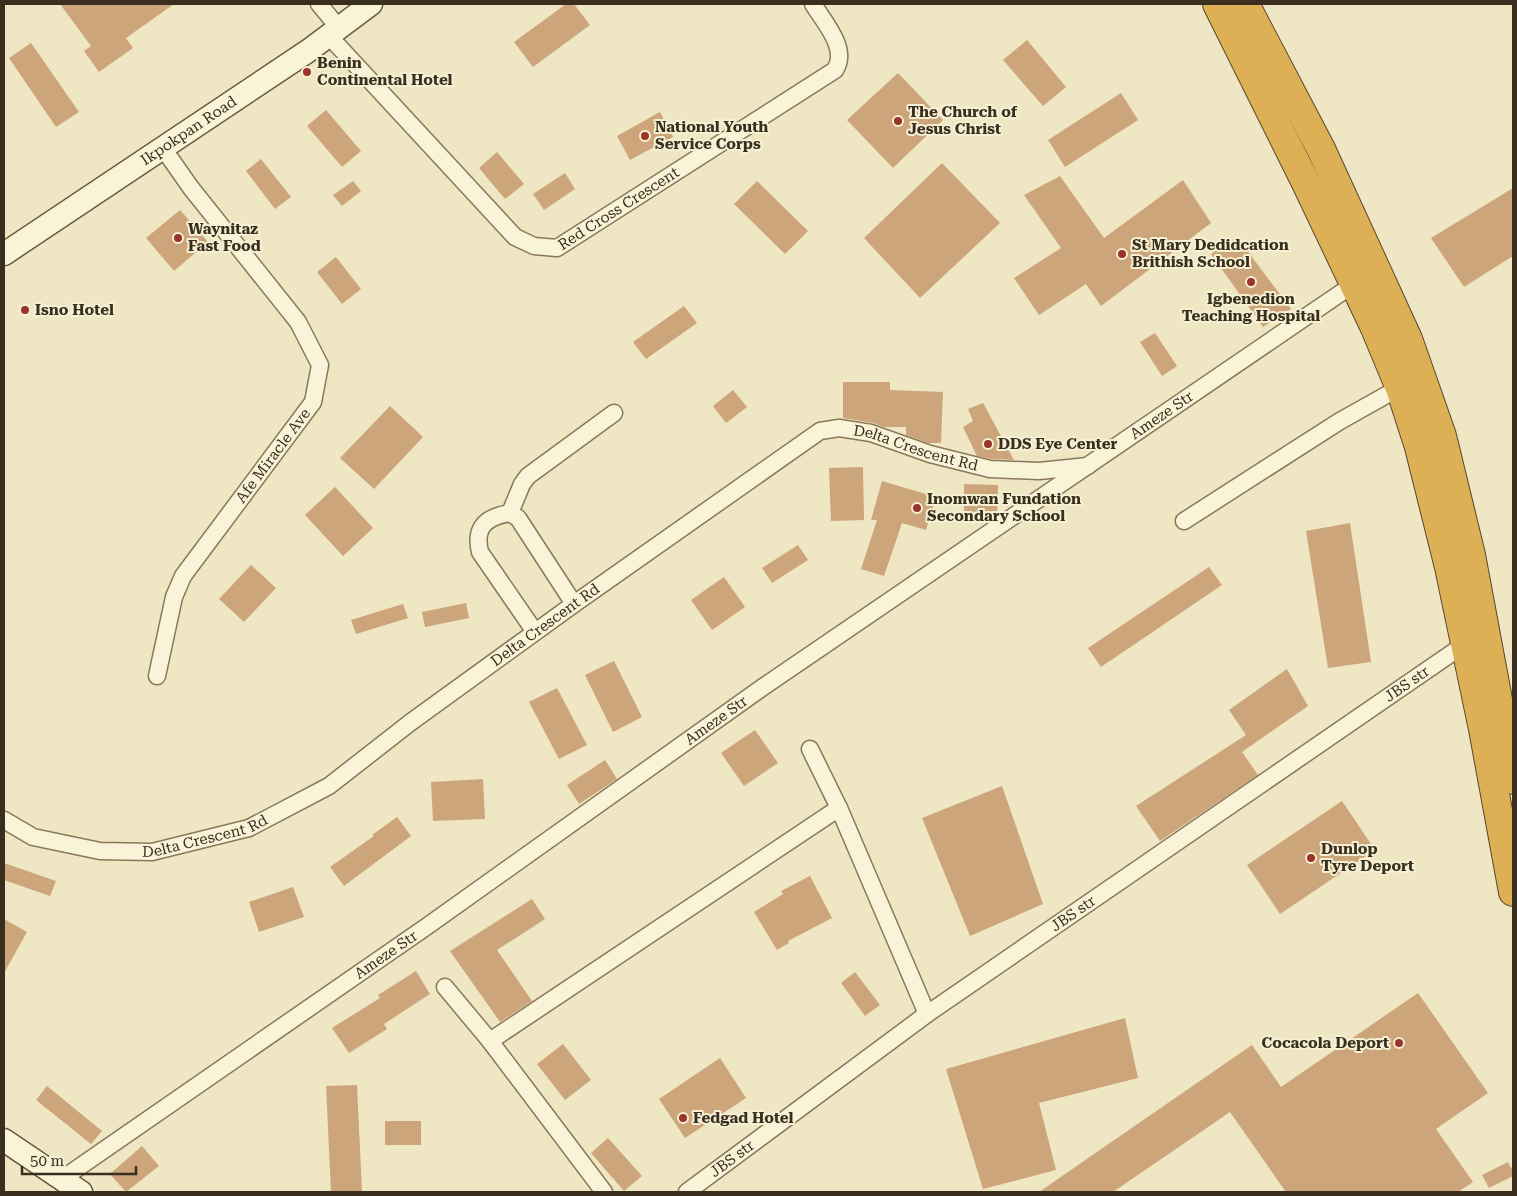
<svg xmlns="http://www.w3.org/2000/svg" width="1517" height="1196" font-family="'Roboto Serif',serif">
<style>
.building{fill:#cda57a}
.lines{fill:none;stroke-linecap:round;stroke-linejoin:round}
.street-casing{stroke:#8a785a;stroke-width:19}
.secondary-casing{stroke:#6c593d;stroke-width:25}
.highway-casing{stroke:#57462e;stroke-width:30}
.street{stroke:#f9f3d8;stroke-width:16}
.secondary{stroke:#f9f3d8;stroke-width:22}
.highway{stroke:#deb055;stroke-width:28}
.poi-dot{fill:#99342a;stroke:#f6f0d4;stroke-width:2}
.labels{text-anchor:middle;dominant-baseline:central;stroke-width:4;stroke-linejoin:round;paint-order:stroke}
.poi-label{font-size:15px;font-weight:bold;fill:#3a2e1e;stroke:#f6f0d4;text-anchor:start}
.street-label{font-size:15px;fill:#3a2e1e;stroke:#f6f0d4}
</style>
<rect width="100%" height="100%" fill="#efe6c4"/>
<!-- building -->
<g class="building">
<path d="M60 4H174L126 38 133 48 99 72 84 51 91 46Z"/>
<path d="M566 4H574L590 25 533 67 514 42Z"/>
<path d="M1027 40 1066 87 1043 106 1003 60Z"/>
<path d="M31 43 79 112 56 127 9 58Z"/>
<path d="M898 73 943 120 893 168 847 120Z"/>
<path d="M1121 93 1138 120 1065 167 1048 140Z"/>
<path d="M326 110 361 151 342 167 307 126Z"/>
<path d="M660 112 673 137 630 160 617 136Z"/>
<path d="M497 152 524 184 505 199 479 168Z"/>
<path d="M261 159 291 197 275 209 246 171Z"/>
<path d="M942 163 1000 223 920 298 864 238Z"/>
<path d="M565 173 575 189 544 210 533 194Z"/>
<path d="M1060 176 1104 238 1183 180 1211 223 1101 306 1086 284 1039 315 1014 278 1061 248 1024 195Z"/>
<path d="M353 181 361 191 342 206 333 195Z"/>
<path d="M757 181 808 231 785 254 734 204Z"/>
<path d="M1513 188V256L1464 287 1431 238Z"/>
<path d="M180 210 208 242 174 271 146 238Z"/>
<path d="M1237 237 1291 309 1263 327 1211 254Z"/>
<path d="M336 257 361 289 342 304 317 272Z"/>
<path d="M684 306 697 323 646 359 633 342Z"/>
<path d="M1155 333 1177 366 1162 376 1140 342Z"/>
<path d="M843 382H890V390L943 392 941 443H928L906 435V427H884L873 423 843 418Z"/>
<path d="M733 390 747 407 726 423 713 406Z"/>
<path d="M983 403 1014 460 991 459 977 456 963 427 973 421 968 409Z"/>
<path d="M390 406 423 437 374 489 340 458Z"/>
<path d="M863 467 864 520 831 521 829 468Z"/>
<path d="M882 481 936 497 926 530 902 523 884 576 861 569 877 520H871Z"/>
<path d="M964 484 998 485 997 513H964Z"/>
<path d="M335 487 373 528 343 556 305 515Z"/>
<path d="M1350 523 1371 662 1328 668 1306 531Z"/>
<path d="M798 545 808 560 772 583 762 568Z"/>
<path d="M251 565 276 588 244 622 219 599Z"/>
<path d="M1209 567 1222 585 1101 667 1088 648Z"/>
<path d="M724 577 745 607 712 630 691 600Z"/>
<path d="M466 603 469 618 425 627 422 612Z"/>
<path d="M403 604 408 618 356 634 351 620Z"/>
<path d="M614 661 642 717 613 732 585 675Z"/>
<path d="M1287 669 1308 706 1242 752 1258 775 1160 841 1136 806 1246 735 1229 710Z"/>
<path d="M557 688 587 745 559 759 529 702Z"/>
<path d="M755 730 778 763 744 786 721 753Z"/>
<path d="M605 760 617 779 579 804 567 785Z"/>
<path d="M483 779 485 819 433 821 431 782Z"/>
<path d="M1002 786 1043 904 970 936 922 818Z"/>
<path d="M1342 801 1375 850 1280 914 1247 865Z"/>
<path d="M397 817 411 836 344 886 330 867 374 836 372 835Z"/>
<path d="M4 863 56 881 50 896 4 880Z"/>
<path d="M810 876 832 918 788 941 789 943 777 950 754 912 783 894 781 891Z"/>
<path d="M293 887 304 917 259 932 249 902Z"/>
<path d="M532 899 545 919 497 950 532 1001 500 1022 450 951Z"/>
<path d="M4 919 27 932 4 973Z"/>
<path d="M416 971 430 994 384 1024 387 1029 349 1053 332 1028 380 998 378 995Z"/>
<path d="M855 972 880 1005 865 1016 841 983Z"/>
<path d="M1418 993 1488 1093 1436 1129 1473 1182 1458 1192H1286L1230 1112 1113 1192H1039L1252 1045 1281 1087Z"/>
<path d="M1125 1018 1138 1078 1039 1103 1056 1170 983 1189 946 1069Z"/>
<path d="M563 1044 591 1080 565 1100 537 1064Z"/>
<path d="M720 1058 746 1098 685 1138 659 1099Z"/>
<path d="M357 1085 362 1192H331L326 1086Z"/>
<path d="M47 1086 102 1131 91 1144 36 1100Z"/>
<rect x="385" y="1121" width="36" height="24"/>
<path d="M608 1138 642 1176 624 1191 591 1153Z"/>
<path d="M142 1146 159 1166 126 1192 110 1174Z"/>
<path d="M1508 1162 1513 1171V1176L1489 1188 1482 1175Z"/>
</g>
<g class="lines">
<!-- street casing -->
<g class="street-casing">
<g id="street">
<path d="M319 4 338 27"/>
<path id="s1" d="M329 36 515 237 534 246 557 248 835 70C849 49 824 22 813 4"/>
<path d="M510 513 518 518 574 604"/>
<path d="M1184 521 1340 421 1406 384"/>
<path d="M535 632 480 552C474 527 486 517 510 513L522 484 528 476 614 413"/>
<path id="s2" d="M157 676 174 597 183 576 313 402 320 365 298 322 191 188 163 148"/>
<path d="M810 749 839 808 927 1014"/>
<path id="s3" d="M4 820 33 837 100 851 152 852 249 828 329 786 411 722 574 604 820 431 839 428 871 433 930 454 990 469 1039 471 1088 466"/>
<path d="M445 987 490 1041 604 1192"/>
<path d="M490 1041 839 808"/>
<path id="s4" d="M62 1179 426 927 763 687 1354 284 1362 281"/>
<path id="s5" d="M687 1192 927 1014 1465 644"/>
</g>
</g>
<!-- secondary casing -->
<g class="secondary-casing">
<g id="secondary">
<path id="s6" d="M4 254 308 51 371 4"/>
<path d="M4 1140 81 1192"/>
</g>
</g>
<!-- highway casing -->
<g class="highway-casing">
<g id="highway">
<path d="M1217 4 1306 183 1375 328 1400 388 1419 447 1449 567 1483 729 1513 892"/>
<path d="M1245 4 1321 149 1408 339 1442 436 1471 555 1513 780"/>
</g>
</g>
<!-- street -->
<use href="#street" class="street"/>
<!-- secondary -->
<use href="#secondary" class="secondary"/>
<!-- highway -->
<use href="#highway" class="highway"/>
</g>
<!-- markers -->
<g class="poi-dot">
<circle cx="307" cy="72" r="5"/>
<circle cx="898" cy="121" r="5"/>
<circle cx="645" cy="136" r="5"/>
<circle cx="178" cy="238" r="5"/>
<circle cx="1122" cy="254" r="5"/>
<circle cx="1251" cy="282" r="5"/>
<circle cx="25" cy="310" r="5"/>
<circle cx="988" cy="444" r="5"/>
<circle cx="917" cy="508" r="5"/>
<circle cx="1311" cy="858" r="5"/>
<circle cx="1399" cy="1043" r="5"/>
<circle cx="683" cy="1118" r="5"/>
</g>
<g class="labels">
<!-- poi labels -->
<g class="poi-label">
<text x="317" y="63">Benin<tspan x="317" dy="17">Continental Hotel</tspan></text>
<text x="908" y="112">The Church of<tspan x="908" dy="17">Jesus Christ</tspan></text>
<text x="655" y="127">National Youth<tspan x="655" dy="17">Service Corps</tspan></text>
<text x="188" y="229">Waynitaz<tspan x="188" dy="17">Fast Food</tspan></text>
<text x="1132" y="245">St Mary Dedidcation<tspan x="1132" dy="17">Brithish School</tspan></text>
<text x="1251" y="299" text-anchor="middle">Igbenedion<tspan x="1251" dy="17">Teaching Hospital</tspan></text>
<text x="35" y="310">Isno Hotel</text>
<text x="998" y="444">DDS Eye Center</text>
<text x="927" y="499">Inomwan Fundation<tspan x="927" dy="17">Secondary School</tspan></text>
<text x="1321" y="849">Dunlop<tspan x="1321" dy="17">Tyre Deport</tspan></text>
<text x="1389" y="1043" text-anchor="end">Cocacola Deport</text>
<text x="693" y="1118">Fedgad Hotel</text>
</g>
<!-- street labels -->
<g class="street-label">
<text stroke="none"><textPath href="#s6" startOffset="222">Ikpokpan Road</textPath></text>
<text stroke="none"><textPath href="#s1" startOffset="391">Red Cross Crescent</textPath></text>
<text stroke="none"><textPath href="#s4" startOffset="1339">Ameze Str</textPath></text>
<text stroke="none"><textPath href="#s3" startOffset="1049">Delta Crescent Rd</textPath></text>
<text stroke="none"><textPath href="#s2" startOffset="254">Afe Miracle Ave</textPath></text>
<text stroke="none"><textPath href="#s3" startOffset="614">Delta Crescent Rd</textPath></text>
<text stroke="none"><textPath href="#s5" startOffset="881">JBS str</textPath></text>
<text stroke="none"><textPath href="#s4" startOffset="799">Ameze Str</textPath></text>
<text stroke="none"><textPath href="#s3" startOffset="209">Delta Crescent Rd</textPath></text>
<text stroke="none"><textPath href="#s5" startOffset="476">JBS str</textPath></text>
<text stroke="none"><textPath href="#s4" startOffset="394">Ameze Str</textPath></text>
<text stroke="none"><textPath href="#s5" startOffset="56">JBS str</textPath></text>
</g>
</g>
<!-- border -->
<rect width="1517" height="1196" fill="none" stroke="#3a2e1e" stroke-width="10"/>
<!-- scale -->
<path d="M22 1166v8h114v-8" fill="none" stroke="#3a2e1e" stroke-width="2.5"/>
<text x="30" y="1166" font-size="15" fill="#3a2e1e" stroke="#f6f0d4" stroke-width="4" paint-order="stroke">50 m</text>
</svg>
